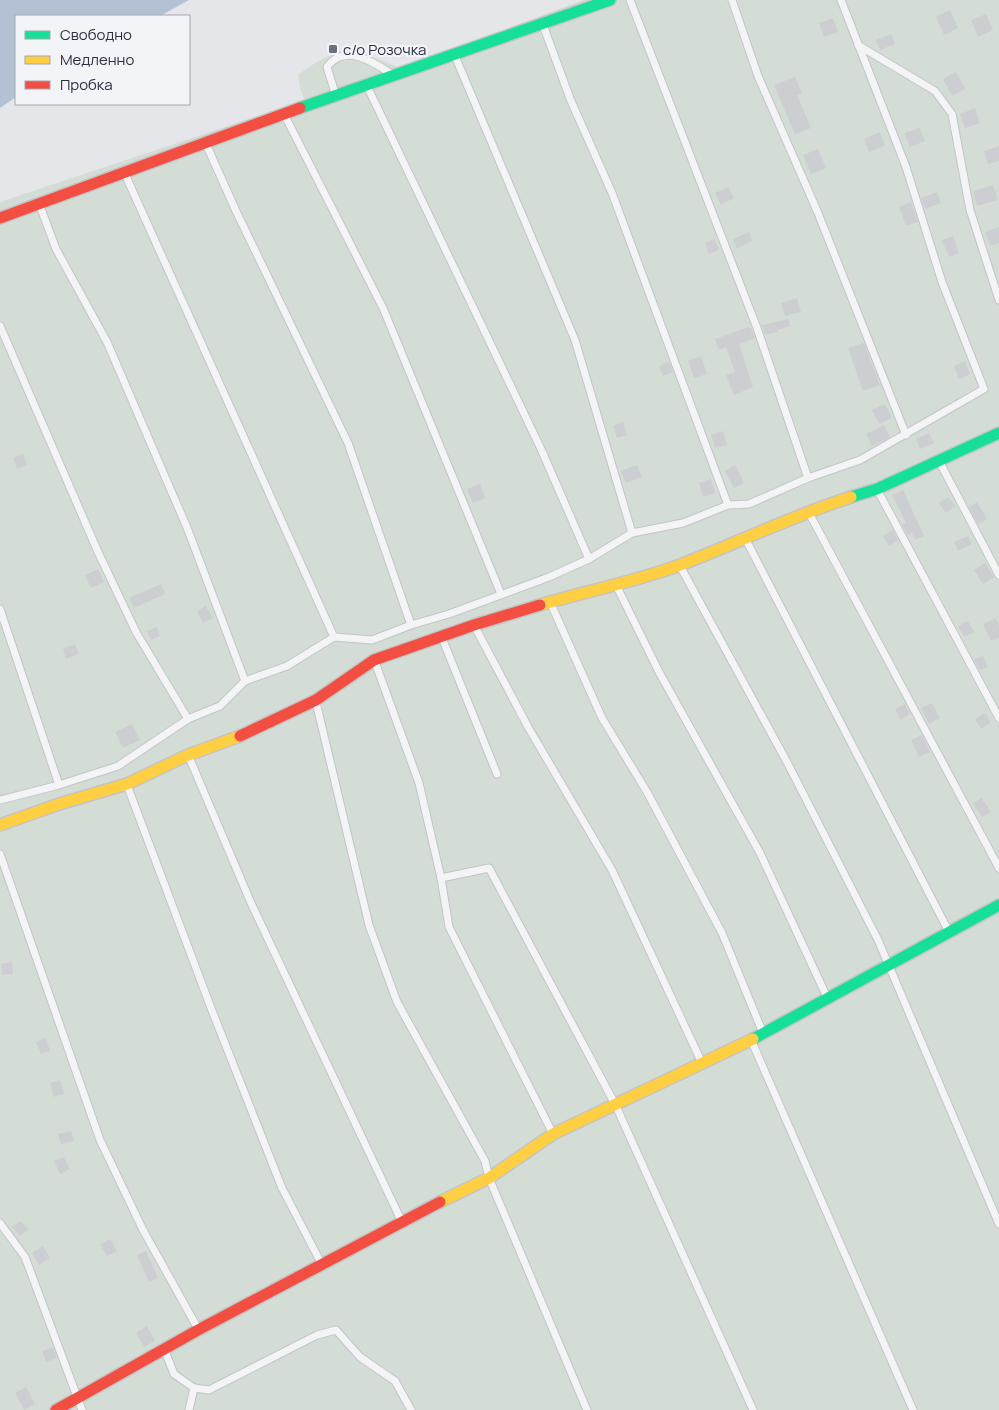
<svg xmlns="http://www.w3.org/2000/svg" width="999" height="1410" font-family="Manrope,sans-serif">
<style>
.green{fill:#d4ddd5}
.water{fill:#b4c0d3}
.building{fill:#cdced1}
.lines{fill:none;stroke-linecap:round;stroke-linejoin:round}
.lane-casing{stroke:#c3c4c7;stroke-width:9}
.fast-casing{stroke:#c3c4c7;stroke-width:14}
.slow-casing{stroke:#c3c4c7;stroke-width:14}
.jam-casing{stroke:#c3c4c7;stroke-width:14}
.lane{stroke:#f4f4f6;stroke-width:7}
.fast{stroke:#16e098;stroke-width:11}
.slow{stroke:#ffcf43;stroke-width:11}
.jam{stroke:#f24e42;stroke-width:11}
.poi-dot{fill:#6c707d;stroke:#f3f4f8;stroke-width:2}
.labels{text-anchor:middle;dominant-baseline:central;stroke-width:4.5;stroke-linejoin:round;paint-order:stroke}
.poi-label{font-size:15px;fill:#2b3143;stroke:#f3f4f8;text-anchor:start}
</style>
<rect width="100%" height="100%" fill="#e5e6e9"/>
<!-- green -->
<path class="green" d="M583 0H999V1410H0V202L305 100 300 88 298 75C342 42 355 49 402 69Z"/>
<!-- water -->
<path class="water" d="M0 0H189L160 16H16V97L0 108Z"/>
<!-- building -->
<g class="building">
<path d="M950 10 958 28 944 35 936 17Z"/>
<path d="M986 14 993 30 978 37 971 20Z"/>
<path d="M833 18 838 32 824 37 819 23Z"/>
<path d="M891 34 895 44 880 50 876 40Z"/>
<path d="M956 72 965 89 952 96 943 79Z"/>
<path d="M795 77 802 93 797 95 811 128 795 134 774 85Z"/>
<path d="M975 108 980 123 965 128 960 114Z"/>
<path d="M920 128 925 141 910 147 904 133Z"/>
<path d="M880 132 885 146 869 152 864 139Z"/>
<path d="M999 146V161L988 164 984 151Z"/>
<path d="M818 149 826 168 811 174 803 155Z"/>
<path d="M993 185 998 200 977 206 973 191Z"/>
<path d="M728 187 734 198 721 205 715 193Z"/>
<path d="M937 192 941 203 925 209 921 198Z"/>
<path d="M911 202 918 222 906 226 899 207Z"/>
<path d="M999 227V243L990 246 985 232Z"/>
<path d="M749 232 753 241 737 248 733 239Z"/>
<path d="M953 236 959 253 949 257 942 240Z"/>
<path d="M715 239 719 250 709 254 705 243Z"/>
<path d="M797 298 801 312 785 316 781 303Z"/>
<path d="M788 319 790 326 778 330V332L765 335 762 325Z"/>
<path d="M748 327 751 328 755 338 739 344 753 387 734 395 726 375 735 372 726 347 719 350 715 339Z"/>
<path d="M864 343 880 385 863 391 848 348Z"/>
<path d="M701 356 707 374 694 378 688 361Z"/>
<path d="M965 361 970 374 959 379 954 366Z"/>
<path d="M669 362 673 372 663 376 659 366Z"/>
<path d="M885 404 892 418 879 424 872 410Z"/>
<path d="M623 422 627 435 617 438 613 426Z"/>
<path d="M884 425 890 437 872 446 866 434Z"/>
<path d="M723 431 727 445 715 448 711 435Z"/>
<path d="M929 433 934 443 920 449 916 439Z"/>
<path d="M23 454 27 465 17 469 13 458Z"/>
<path d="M637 465 642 477 626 483 621 471Z"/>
<path d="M735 465 744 483 734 488 725 471Z"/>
<path d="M711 479 715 493 703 497 699 483Z"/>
<path d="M480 484 485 498 473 503 467 489Z"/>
<path d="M903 490 924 536 915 540 912 533 908 535 902 525 906 523 892 495Z"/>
<path d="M948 497 955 506 946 513 939 503Z"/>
<path d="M977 502 987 519 978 524 969 507Z"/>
<path d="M893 530 898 540 889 546 883 536Z"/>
<path d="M968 536 972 544 958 551 954 542Z"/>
<path d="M985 563 994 577 983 584 974 570Z"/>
<path d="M98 569 104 582 91 588 85 575Z"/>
<path d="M161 584 165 594 134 608 129 598Z"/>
<path d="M206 606 213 618 203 623 197 611Z"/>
<path d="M996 618 999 626V638L991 641 983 624Z"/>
<path d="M968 621 974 632 964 637 958 626Z"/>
<path d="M157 627 160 636 151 640 147 631Z"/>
<path d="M75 644 79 654 66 659 63 649Z"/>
<path d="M983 656 988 667 980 670 974 660Z"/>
<path d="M932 703 940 718 929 724 921 708Z"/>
<path d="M905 704 910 714 900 720 895 709Z"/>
<path d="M985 713 991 722 981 729 975 719Z"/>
<path d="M132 724 140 740 123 748 115 732Z"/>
<path d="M922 735 930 752 919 757 911 740Z"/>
<path d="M982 798 991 812 982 817 973 803Z"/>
<path d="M12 962 13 974 2 975 1 964Z"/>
<path d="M46 1038 50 1051 41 1054 36 1042Z"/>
<path d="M60 1080 64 1094 54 1097 50 1083Z"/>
<path d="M71 1131 74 1141 61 1144 58 1134Z"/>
<path d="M64 1157 70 1169 60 1174 54 1161Z"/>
<path d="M20 1221 28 1229 20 1236 12 1227Z"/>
<path d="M110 1239 117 1251 107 1256 100 1245Z"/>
<path d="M43 1246 50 1258 39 1265 32 1253Z"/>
<path d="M146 1251 158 1278 149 1282 137 1255Z"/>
<path d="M147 1326 155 1341 144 1347 136 1333Z"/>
<path d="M53 1347 57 1358 46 1362 42 1351Z"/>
<path d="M26 1387 35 1404 24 1410 15 1393Z"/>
</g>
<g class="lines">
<!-- lane casing -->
<g class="lane-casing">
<g id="lane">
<path d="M630 0 757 328 808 478"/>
<path d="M732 0 758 76 818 213 906 435"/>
<path d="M543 25 571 101 612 193 728 505"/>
<path d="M858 45 935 91 952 114 970 210 999 300"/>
<path d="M367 86 541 449 589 559"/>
<path d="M335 93 327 67C344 43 372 61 390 73"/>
<path d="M285 116 383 308 501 594"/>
<path d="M206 144 236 211 348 443 411 625"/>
<path d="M124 172 334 637"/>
<path d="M40 206 56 249 107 342 188 530 245 681"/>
<path d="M0 326 98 552 136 632 188 719"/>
<path d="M939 461 999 575"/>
<path d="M878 491 999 718"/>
<path d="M809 513 999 868"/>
<path d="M632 533 683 523 728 505 749 504 808 478 860 460 984 389 942 282 906 167 841 0"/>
<path d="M746 540 948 930"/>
<path d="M680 566 788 764 878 940 999 1224"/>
<path d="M617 587 659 672 760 853 826 995"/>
<path d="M551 604 602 718 647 792 722 933 763 1033"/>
<path d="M0 609 59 785"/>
<path d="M475 627 528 727 612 870 701 1061"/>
<path d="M442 638 497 774"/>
<path d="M375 662 419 783 441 878 449 927 553 1134"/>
<path d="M316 702 369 925 397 1002 485 1161 489 1178 587 1410"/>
<path d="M189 757 251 903 401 1220"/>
<path d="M127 785 211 1008 282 1188 320 1261"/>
<path d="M0 800 59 785 118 766 188 719 220 706 245 681 287 666 334 637 372 640 411 625 449 614 549 577 589 559 632 533 575 340 455 56"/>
<path d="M0 854 100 1140 143 1230 197 1327"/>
<path d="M441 878 489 868 616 1106 753 1410"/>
<path d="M752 1042 913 1410"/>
<path d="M0 1223 25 1257 82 1410"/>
<path d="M165 1351 174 1374 194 1388 189 1410"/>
<path d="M194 1388 209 1390 317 1335 336 1330 360 1357 395 1381 411 1410"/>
</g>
</g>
<!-- fast casing -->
<g class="fast-casing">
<g id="fast">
<path d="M300 108 610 0"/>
<path d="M851 497 877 489 999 433"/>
<path d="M753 1039 999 905"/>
</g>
</g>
<!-- slow casing -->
<g class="slow-casing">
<g id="slow">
<path d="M540 605C587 591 634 582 680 565 737 543 792 516 851 497"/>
<path d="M0 825 59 804 127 784 188 755 240 736"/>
<path d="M440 1202 489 1178 553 1134 753 1039"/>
</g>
</g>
<!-- jam casing -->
<g class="jam-casing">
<g id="jam">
<path d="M0 218 300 108"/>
<path d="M240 736 316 700 374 660 474 625 540 605"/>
<path d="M56 1410 198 1330 440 1202"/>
</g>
</g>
<!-- lane -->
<use href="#lane" class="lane"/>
<!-- fast -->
<use href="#fast" class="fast"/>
<!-- slow -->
<use href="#slow" class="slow"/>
<!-- jam -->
<use href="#jam" class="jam"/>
</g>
<!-- markers -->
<rect class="poi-dot" x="328" y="44" width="10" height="10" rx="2.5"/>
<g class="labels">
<!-- poi labels -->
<g class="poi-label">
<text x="343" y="49">с/о Розочка</text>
</g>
</g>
<!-- legend -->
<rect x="15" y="15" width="175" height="90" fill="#f3f4f8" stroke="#a3a6b0"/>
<rect x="25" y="31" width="25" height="8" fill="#16e098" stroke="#a3a6b0"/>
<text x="60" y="40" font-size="15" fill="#2b3143">Свободно</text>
<rect x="25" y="56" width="25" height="8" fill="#ffcf43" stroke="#a3a6b0"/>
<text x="60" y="65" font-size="15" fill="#2b3143">Медленно</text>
<rect x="25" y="81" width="25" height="8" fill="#f24e42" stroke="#a3a6b0"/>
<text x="60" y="90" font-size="15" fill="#2b3143">Пробка</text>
</svg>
